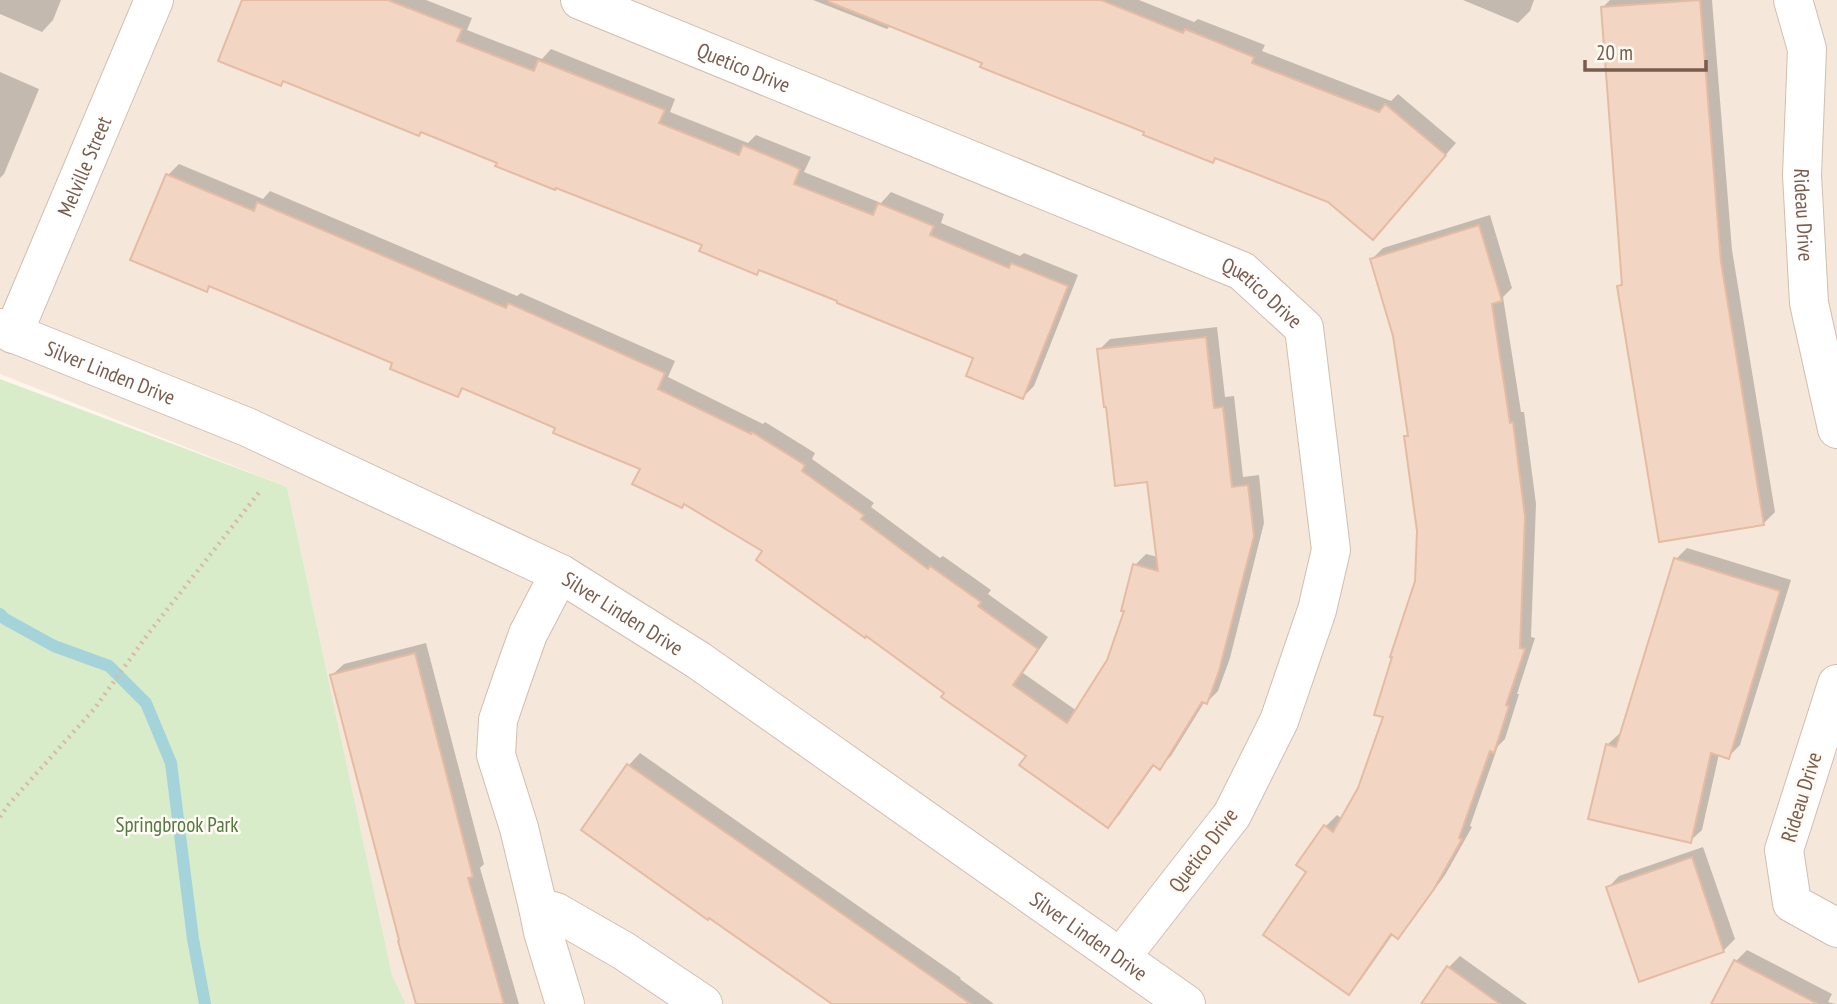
<svg xmlns="http://www.w3.org/2000/svg" width="1837" height="1004" font-family="'PT Sans Narrow',sans-serif">
<style>
.residential{fill:#f5e8da}
.green{fill:#d8ecc9}
.shadow{fill:#0003}
.lines{fill:none;stroke-linecap:round;stroke-linejoin:round}
.stream{stroke:#a5d3da;stroke-width:12}
.building{fill:#f3d5c3;stroke:#e6bba3;stroke-width:2}
.minor-casing{stroke:#d1beb0;stroke-width:40}
.path{stroke:#d9b8a5;stroke-width:4.5;stroke-dasharray:2 5;stroke-linecap:butt}
.minor{stroke:#fff;stroke-width:38}
.labels{text-anchor:middle;dominant-baseline:central;stroke-width:5;stroke-linejoin:round;paint-order:stroke}
.street-label{font-size:21px;fill:#7a5c4d;stroke:#fffaf3}
.park-label{font-size:21px;fill:#537a41;stroke:#fffaf3}
</style>
<rect width="100%" height="100%" fill="#fdf6ec"/>
<!-- residential -->
<path class="residential" d="M0 0H1837V1004H406L392 975 287 487 0 374Z"/>
<!-- green -->
<path class="green" d="M0 379 287 487 392 975 406 1004H0Z"/>
<!-- shadow -->
<g class="shadow">
<path d="M0 0H61L53 20 42 32 0 14Z"/>
<path d="M244 0H426L472 18 467 30 542 59 551 49 675 99 670 112 748 143 756 135 811 157 804 172 881 203 891 192 944 214 941 223 1020 256 1024 253 1078 275 1034 386 1023 397 976 357 761 268 756 273 704 244 499 162 285 80 281 84Z"/>
<path d="M813 0H1139L1194 22 1198 19 1265 45 1262 51 1391 101 1398 94 1456 143 1373 238 1329 200 1147 131 984 62 891 25 887 29Z"/>
<path d="M1463 0H1534L1530 11 1518 23Z"/>
<path d="M1610 0H1712L1732 250 1775 512 1763 524 1619 286 1623 281 1602 8Z"/>
<path d="M0 72 39 89 4 174 0 178Z"/>
<path d="M179 164 263 199 270 191 517 296 521 293 675 361 668 377 763 424 765 422 815 453 812 459 874 503 871 507 940 558 943 556 991 590 988 594 1048 637 1023 673 1077 711 1109 661 1126 610 1135 565 1146 554 1158 557 1148 480 1099 350 1110 339 1217 327 1225 397 1234 396 1243 477 1259 475 1264 523 1230 658 1218 691 1207 702 1205 701 1171 756 1160 767 1155 764 1119 815 1107 826 1028 756 765 551 685 503 642 468 557 427 465 387 457 395 394 362 211 285 206 290 168 175Z"/>
<path d="M1490 215 1512 288 1503 297 1521 412H1524L1536 504 1531 637 1535 638 1517 694H1519L1505 739 1498 746 1470 826 1472 827 1445 875 1409 925 1398 937 1393 934 1360 981 1349 993 1309 872 1326 826 1337 815 1342 819 1359 789 1385 716 1417 581 1419 531 1406 437 1410 433 1395 336 1372 259 1383 248Z"/>
<path d="M1687 548 1791 580 1740 745 1728 757 1719 754 1702 830 1690 841 1607 745 1619 734H1622L1676 559Z"/>
<path d="M426 643 484 864 480 868 519 1004H418L332 675 344 664Z"/>
<path d="M640 753 961 978 960 979 994 1004H834L583 830 629 765Z"/>
<path d="M1703 847 1735 939 1723 951 1608 888 1619 876Z"/>
<path d="M1747 950 1832 994 1828 1002 1836 1004H1713L1736 961Z"/>
<path d="M1460 956 1527 1004H1423L1449 967Z"/>
</g>
<g class="lines">
<!-- stream -->
<path class="stream" d="M0 614 5 619 54 646 109 666 146 703 171 763 193 939 205 1004"/>
</g>
<!-- building -->
<g class="building">
<path d="M242 0H388L462 29 457 41 534 71 538 60 665 110 659 123 739 155 743 145 800 169 794 184 873 215 878 203 934 226 930 235 1009 268 1011 263 1068 286 1023 399 966 376 973 358 837 303V301L759 270 757 275 699 251 702 245 556 188 555 190 495 166 497 163 421 132 419 136 283 81 281 86 218 61Z"/>
<path d="M829 0H1101L1183 33 1185 29 1254 57 1252 63 1379 112 1385 104 1446 155 1373 240 1328 202 1215 158 1213 163 1143 135 1144 132 980 67 982 63 829 2Z"/>
<path d="M1700 0 1721 262 1764 525 1659 542 1617 286 1622 285 1601 7Z"/>
<path d="M166 174 254 211 257 202 506 308 508 303 665 373 658 389 751 434 752 432 805 465 802 471 864 515 861 519 928 569 930 566 981 602 978 606 1038 649 1013 685 1067 723 1107 660 1124 611H1121L1133 564 1158 571 1147 482 1115 486 1106 407H1104L1097 349 1206 337 1214 408 1223 407 1232 487 1248 485 1254 536 1219 671 1207 704 1202 702 1160 770 1153 765 1108 828 1019 765 1026 756 941 697 944 693 866 636 865 638 756 560 762 551 684 504 682 508 632 484 640 469 553 433 555 428 462 388 458 397 390 369 392 363 209 286 207 292 130 260Z"/>
<path d="M1479 225 1502 301 1492 304 1510 423 1513 422 1525 517 1520 648 1525 649 1506 705 1509 706 1494 753 1490 751 1459 838 1462 839 1434 889 1398 939 1391 934 1349 995 1263 935 1306 872 1296 865 1324 825 1333 832 1358 788 1383 717 1374 715 1392 657H1390L1415 581 1417 531 1404 436H1408L1393 336 1370 259Z"/>
<path d="M1674 558 1780 591 1729 759 1711 753 1691 843 1588 819 1606 744 1616 747Z"/>
<path d="M415 653 473 877 468 878 504 1004H416L398 941 399 940 330 675Z"/>
<path d="M627 764 764 859 971 1004H832L709 918 708 920 581 830Z"/>
<path d="M1692 857 1724 952 1639 982 1606 887Z"/>
<path d="M1734 960 1818 1004H1711Z"/>
<path d="M1447 966 1500 1004H1421Z"/>
</g>
<g class="lines">
<!-- minor casing -->
<g class="minor-casing">
<g id="minor">
<path id="s1" d="M580 0 1242 271 1304 328 1331 550 1317 610 1279 721 1232 815 1121 957"/>
<path id="s2" d="M1793 0 1807 49 1802 175 1809 303 1837 429"/>
<path id="s3" d="M0 328 247 427 561 574 698 660 1186 1004"/>
<path id="s4" d="M13 334 154 0"/>
<path d="M561 574 554 584 528 634 512 679 498 720 496 755 519 828 538 907 543 932 565 1004"/>
<path d="M1837 684 1784 850 1792 903 1837 928"/>
<path d="M538 907 556 912 624 951 703 1004"/>
</g>
</g>
<!-- path -->
<path class="path" d="M0 817 9 804 95 708 148 634 261 490"/>
<!-- minor -->
<use href="#minor" class="minor"/>
</g>
<g class="labels">
<!-- street labels -->
<g class="street-label">
<text stroke="none"><textPath href="#s1" startOffset="177">Quetico Drive</textPath></text>
<text stroke="none"><textPath href="#s4" startOffset="182">Melville Street</textPath></text>
<text stroke="none"><textPath href="#s2" startOffset="217">Rideau Drive</textPath></text>
<text stroke="none"><textPath href="#s1" startOffset="744">Quetico Drive</textPath></text>
<text stroke="none"><textPath href="#s3" startOffset="119">Silver Linden Drive</textPath></text>
<text stroke="none"><textPath href="#s3" startOffset="686">Silver Linden Drive</textPath></text>
<text transform="translate(1801 797) rotate(-73)">Rideau Drive</text>
<text transform="translate(1203 850) rotate(-53)">Quetico Drive</text>
<text stroke="none"><textPath href="#s3" startOffset="1253">Silver Linden Drive</textPath></text>
</g>
<!-- park labels -->
<g class="park-label">
<text x="177" y="824">Springbrook Park</text>
</g>
</g>
<!-- scale -->
<path d="M1585 60v10h121v-10" fill="none" stroke="#7a5c4d" stroke-width="3.5"/>
<text x="1596" y="60" font-size="21" fill="#7a5c4d" stroke="#fffaf3" stroke-width="5" paint-order="stroke">20 m</text>
</svg>
